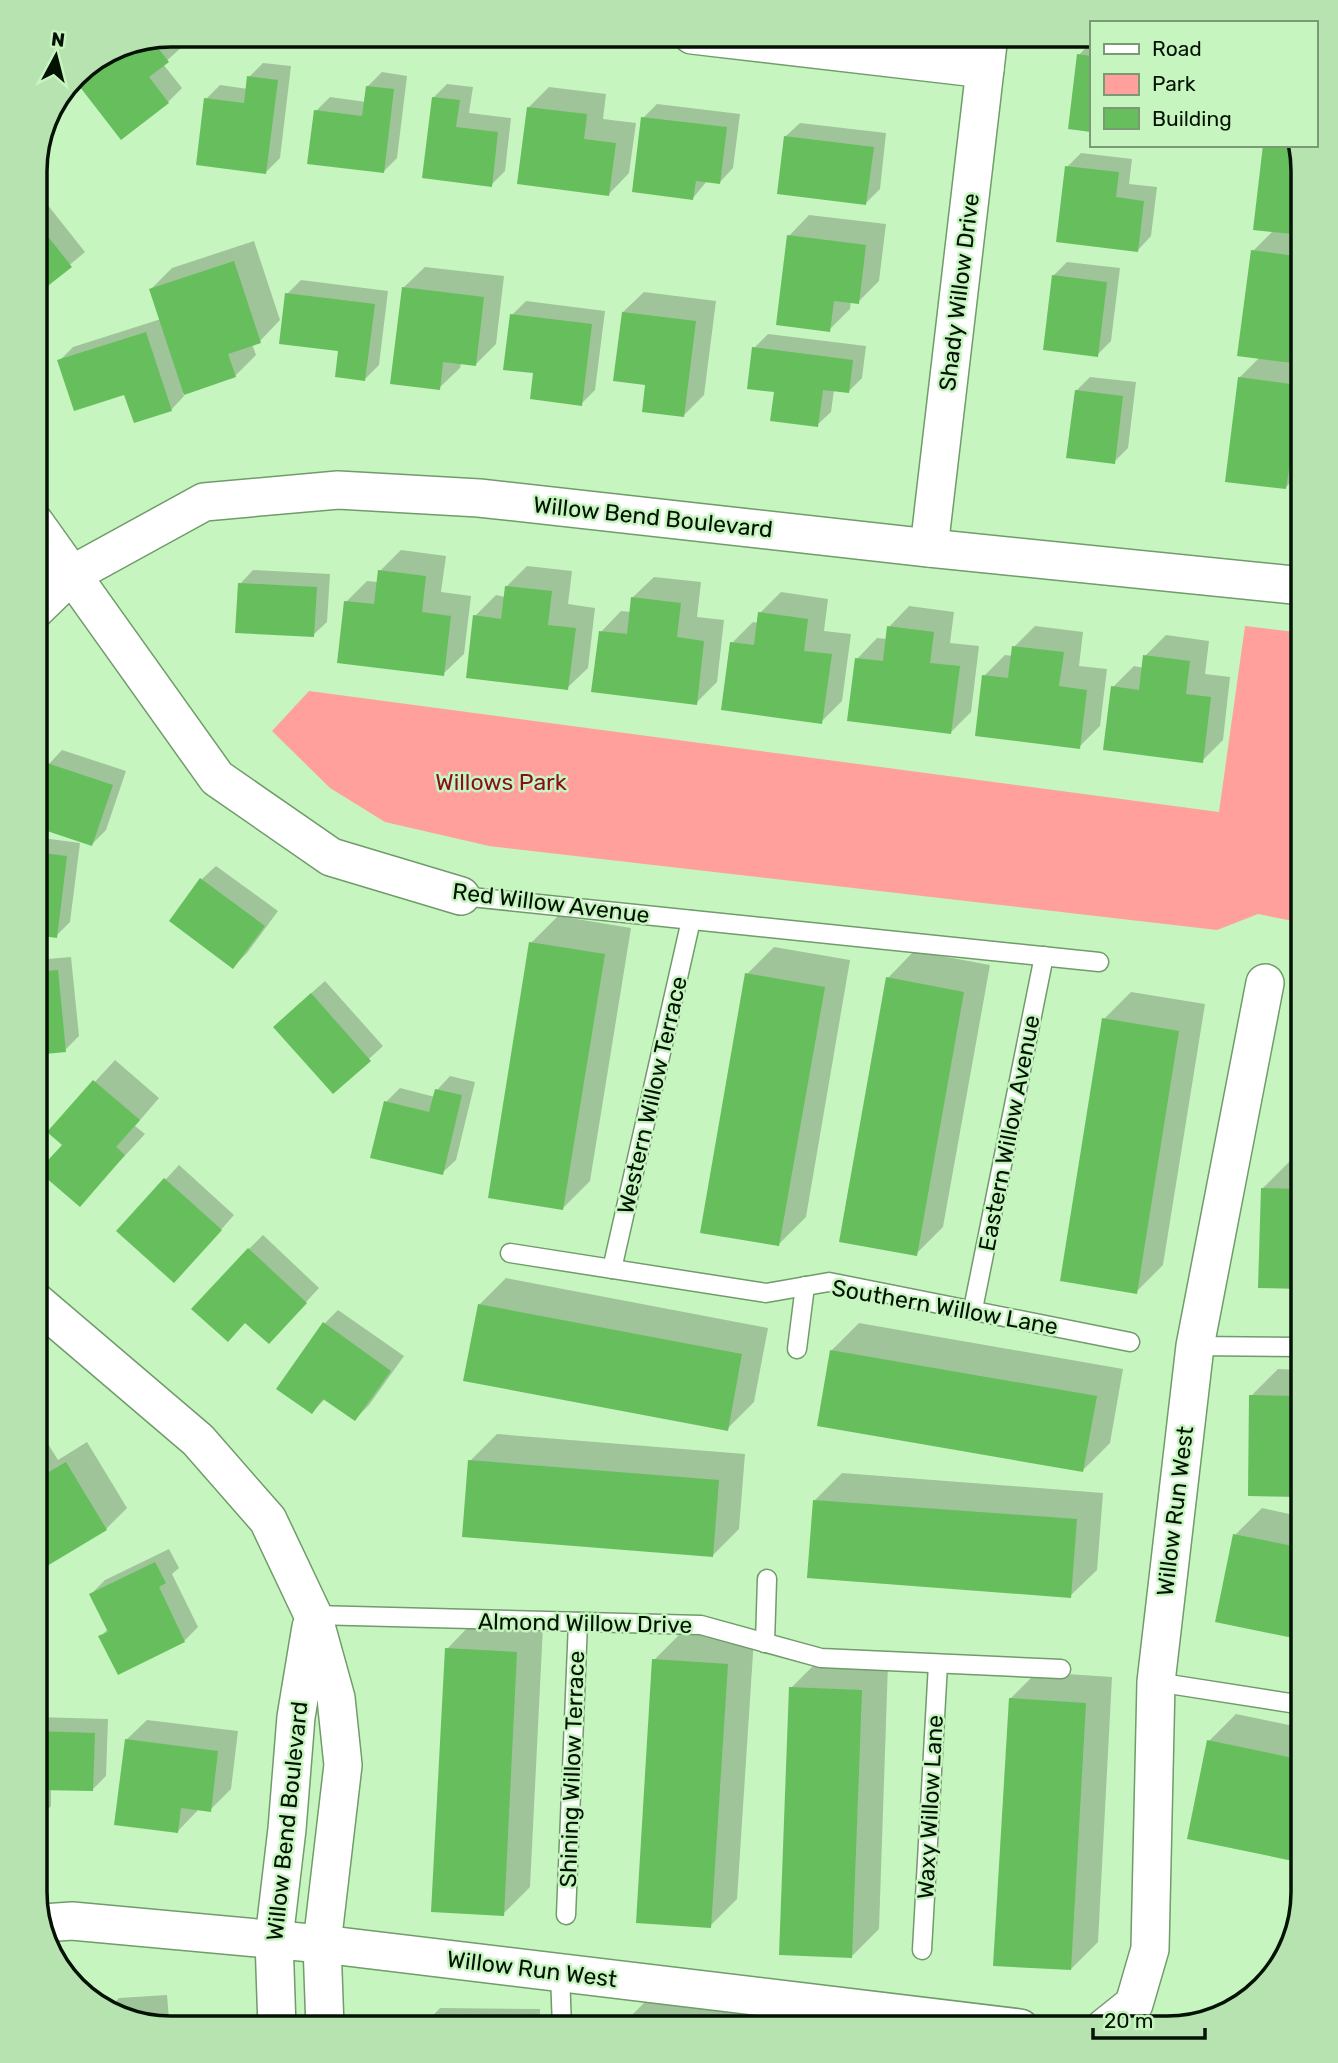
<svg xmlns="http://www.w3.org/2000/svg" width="1338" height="2063" font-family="Rubik,sans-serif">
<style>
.green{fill:#ffa09d}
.shadow{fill:#0003}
.building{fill:#66bf5c}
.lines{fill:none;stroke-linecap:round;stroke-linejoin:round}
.service-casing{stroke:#709b6a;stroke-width:21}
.minor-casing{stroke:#709b6a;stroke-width:40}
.service{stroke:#fff;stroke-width:18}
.minor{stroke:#fff;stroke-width:37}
.labels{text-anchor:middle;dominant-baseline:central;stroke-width:5;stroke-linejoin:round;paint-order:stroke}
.street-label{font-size:23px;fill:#031202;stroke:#c7f5c0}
.park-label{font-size:23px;fill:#870e1f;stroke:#c7f5c0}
.rim{fill:none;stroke:#031202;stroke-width:3.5}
</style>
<rect width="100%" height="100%" fill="#c7f5c0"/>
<!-- green -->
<path class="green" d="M1245 626 1303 633V923L1258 914 1217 930 489 846 385 822 330 788 272 731 309 691 1219 812Z"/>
<!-- shadow -->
<g class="shadow">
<path d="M172 35 182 47 163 64 182 88 168 102 122 138 74 77 120 45Z"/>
<path d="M1091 42V130L1070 128 1079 55Z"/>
<path d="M263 63 291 66 280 158 266 172 206 99 220 85 248 89 249 77Z"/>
<path d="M382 72 407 76 397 158 383 172 316 111 330 97 366 102 368 86Z"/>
<path d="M447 84 473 87 469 113 511 118 505 171 491 185 433 98Z"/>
<path d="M549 87 606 94 603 119 636 123 629 173 609 194 528 108Z"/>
<path d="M657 104 740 114 733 168 720 182 707 181 693 198 643 118Z"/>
<path d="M800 123 886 133 880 189 866 203 786 136Z"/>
<path d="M1296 145 1303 172V360L1301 362 1303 363V470L1286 487 1239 378 1260 357 1253 251 1274 230Z"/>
<path d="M1081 153 1132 159 1129 184 1157 187 1151 236 1138 250 1067 167Z"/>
<path d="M35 189 85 252 35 294Z"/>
<path d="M809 215 886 224 879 281 858 302 851 301 850 309 829 330 789 236Z"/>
<path d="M254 241 280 320 260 341 252 344 256 355 235 376 183 393 184 396 171 410 125 393 59 361 73 347 161 319 151 289 172 268Z"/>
<path d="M1067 262 1120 268 1111 341 1097 355 1053 276Z"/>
<path d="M425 267 504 276 496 344 475 365 461 363 460 368 439 388 404 287Z"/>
<path d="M301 280 388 291 379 365 365 379 340 349 287 294Z"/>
<path d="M644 292 716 301 704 395 684 415 647 384 623 312Z"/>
<path d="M526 301 605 311 595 390 581 404 535 372 512 315Z"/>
<path d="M768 334 866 346 862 378 848 392 834 390 831 412 817 425 776 391 754 348Z"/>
<path d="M1090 377 1136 382 1128 448 1114 462 1076 391Z"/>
<path d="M401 550 446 556 441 592 471 596 464 654 443 674 346 602 367 581 378 582 380 571Z"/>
<path d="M527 566 572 571 568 604 595 608 588 668 567 688 475 616 496 595 505 597 507 586Z"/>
<path d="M253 570 330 574 327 622 313 635 240 584Z"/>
<path d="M654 577 701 582 697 617 724 620 717 682 696 703 601 632 621 611 631 612 633 597Z"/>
<path d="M781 592 828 599 824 631 851 634 842 701 821 722 732 643 753 622 759 623 760 613Z"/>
<path d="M909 606 954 612 950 643 979 646 971 712 951 732 857 659 877 638 887 639 889 627Z"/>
<path d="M1035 626 1083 632 1079 666 1107 669 1100 726 1079 747 984 676 1005 655 1013 656 1014 647Z"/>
<path d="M1166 635 1209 641 1205 674 1230 677 1223 740 1202 761 1113 687 1134 666 1144 668 1145 656Z"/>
<path d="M62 750 126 771 106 830 92 844 35 825V780L42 783 49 764Z"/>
<path d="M35 837 80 843 70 922 56 936 35 933Z"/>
<path d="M216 866 278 911 247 953 233 967 202 879Z"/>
<path d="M558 916 631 928 590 1181 563 1208 531 943Z"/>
<path d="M774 947 850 960 806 1217 779 1244 747 974Z"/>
<path d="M914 951 990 965 943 1227 916 1254 888 978Z"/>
<path d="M71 957 79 1036 65 1050 35 1053V960Z"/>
<path d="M325 981 383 1046 333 1092 289 1013Z"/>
<path d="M1131 992 1205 1004 1163 1265 1136 1292 1104 1019Z"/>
<path d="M115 1060 159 1098 135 1126 145 1134 80 1204 65 1145 49 1132Z"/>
<path d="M450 1076 475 1082 456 1160 442 1173 386 1102 400 1088 435 1097 437 1090Z"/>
<path d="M1290 1161 1303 1162V1288L1263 1188Z"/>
<path d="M179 1165 234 1215 188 1267 119 1230Z"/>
<path d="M263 1235 319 1288 282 1328 249 1249Z"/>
<path d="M506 1278 768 1328 754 1402 727 1429 479 1305Z"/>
<path d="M338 1310 404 1356 369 1405 355 1419 326 1398 312 1412 325 1323Z"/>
<path d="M859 1323 1123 1369 1110 1443 1083 1470 819 1425 832 1350Z"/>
<path d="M1278 1369 1303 1370V1495L1251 1396Z"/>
<path d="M497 1434 745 1454 739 1529 712 1556 470 1461Z"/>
<path d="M45 1439 58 1460 87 1442 127 1508 106 1529 35 1564V1445Z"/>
<path d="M842 1473 1103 1493 1097 1570 1070 1596 815 1500Z"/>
<path d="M1262 1508 1303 1517V1638L1235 1535Z"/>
<path d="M169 1549 179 1568 172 1574 198 1627 184 1641 101 1636 109 1628 91 1594 105 1580Z"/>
<path d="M473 1622 543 1626 530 1887 503 1914 447 1649Z"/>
<path d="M681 1633 754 1638 737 1899 710 1926 654 1660Z"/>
<path d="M818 1661 888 1664 879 1929 852 1956 791 1688Z"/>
<path d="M1037 1672 1112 1677 1098 1942 1071 1969 1010 1699Z"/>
<path d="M1236 1714 1303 1728V1862L1209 1741Z"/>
<path d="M35 1717 108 1719 106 1776 92 1790 51 1788V1806L37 1820H35Z"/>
<path d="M147 1720 238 1731 231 1789 210 1810 199 1809 178 1831 126 1740Z"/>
<path d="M167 1995 169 2019 199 2017V2028H163L108 2009 119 1998Z"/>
<path d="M651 1996 747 1999V2028H624V2023Z"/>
<path d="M440 2008 540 2009V2028H421Z"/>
<path d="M800 2021 898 2023V2028H793Z"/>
</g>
<!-- building -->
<g class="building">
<path d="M151 39 169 62 149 77 169 103 121 140 73 78 120 45Z"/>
<path d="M1077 54 1091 56V132L1068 129Z"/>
<path d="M247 76 278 80 266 174 196 165 204 98 244 103Z"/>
<path d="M366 86 394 89 384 173 307 164 314 110 362 116Z"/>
<path d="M432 97 460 100 456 127 498 132 492 187 422 178Z"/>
<path d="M527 107 587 114 584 139 616 143 609 196 517 184Z"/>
<path d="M641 117 727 127 720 184 696 181 693 200 632 192Z"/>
<path d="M784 136 874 147 866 205 777 194Z"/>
<path d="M1263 145H1296L1303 172V235L1253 230Z"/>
<path d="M1065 166 1119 172 1116 197 1144 201 1138 252 1056 242Z"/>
<path d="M35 220 72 267 35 296Z"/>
<path d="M787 235 866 245 859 304 834 301 830 332 776 325Z"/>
<path d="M1251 250 1303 257 1301 364 1237 356Z"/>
<path d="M234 261 261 343 228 354 236 377 184 395 149 289Z"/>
<path d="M1052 275 1107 282 1098 357 1043 350Z"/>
<path d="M402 287 484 297 476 366 443 362 440 390 390 384Z"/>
<path d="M285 293 375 304 365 381 335 377 338 351 279 344Z"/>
<path d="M622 312 696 321 684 417 642 412 645 385 613 381Z"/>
<path d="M510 314 592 324 582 406 530 399 533 373 503 370Z"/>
<path d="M146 332 172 411 134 423 124 395 74 411 57 360Z"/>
<path d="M752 347 853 360 849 393 823 390 818 427 770 421 774 392 747 389Z"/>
<path d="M1238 377 1299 385 1296 414 1303 415V465L1290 463 1286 489 1225 482Z"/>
<path d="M1075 390 1123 396 1115 464 1066 458Z"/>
<path d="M378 570 426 576 422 612 451 616 444 676 337 663 344 601 374 604Z"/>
<path d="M238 583 317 587 314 637 235 633Z"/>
<path d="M505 586 552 591 548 625 576 628 568 690 466 678 473 615 501 619Z"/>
<path d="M631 597 681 603 677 637 704 641 697 705 591 692 599 631 627 634Z"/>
<path d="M758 612 808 619 804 651 832 654 822 724 721 710 730 642 754 645Z"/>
<path d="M887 626 934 632 930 663 960 666 951 734 847 721 855 658 883 661Z"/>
<path d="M1012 646 1064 652 1059 686 1087 690 1080 749 975 736 982 675 1008 678Z"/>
<path d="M1143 655 1190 661 1186 694 1211 697 1203 763 1103 750 1111 686 1139 690Z"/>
<path d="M47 763 113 785 92 846 35 827V799Z"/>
<path d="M35 852 67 856 57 938 35 935Z"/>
<path d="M200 878 265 926 233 969 169 921Z"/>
<path d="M529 942 605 954 563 1210 488 1198Z"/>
<path d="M58 970 66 1052 35 1055V972Z"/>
<path d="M745 973 825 987 779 1246 700 1233Z"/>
<path d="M886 977 964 992 917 1256 839 1242Z"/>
<path d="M311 993 371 1061 333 1094 273 1027Z"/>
<path d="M1102 1018 1179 1031 1137 1294 1060 1281Z"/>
<path d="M93 1080 140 1120 116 1147 125 1155 80 1207 38 1171 62 1145 47 1132Z"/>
<path d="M435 1089 462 1095 443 1175 370 1158 384 1101 429 1112Z"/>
<path d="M164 1178 222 1230 174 1283 116 1231Z"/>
<path d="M1261 1188 1303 1189V1289L1258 1288Z"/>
<path d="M248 1248 307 1303 269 1344 245 1323 228 1342 191 1309Z"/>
<path d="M478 1304 742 1354 728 1431 463 1381Z"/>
<path d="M323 1322 391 1371 355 1421 323 1399 312 1414 276 1389Z"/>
<path d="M830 1350 1097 1396 1083 1472 817 1426Z"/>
<path d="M1249 1395 1303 1396V1497L1248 1496Z"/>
<path d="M468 1460 719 1480 713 1557 462 1537Z"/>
<path d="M66 1462 107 1530 37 1572 35 1568V1480Z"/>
<path d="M813 1500 1077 1519 1071 1598 807 1578Z"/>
<path d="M1233 1534 1303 1548V1640L1215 1622Z"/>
<path d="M155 1562 166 1583 159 1587 185 1642 118 1675 98 1636 108 1632 89 1594Z"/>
<path d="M445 1648 517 1652 504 1916 431 1912Z"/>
<path d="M652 1659 728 1664 711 1928 636 1923Z"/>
<path d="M789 1687 862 1690 852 1958 779 1955Z"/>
<path d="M1009 1698 1086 1703 1071 1970 993 1966Z"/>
<path d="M35 1731 95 1733 93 1791 39 1790 38 1822H35Z"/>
<path d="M125 1739 218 1751 211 1812 181 1808 178 1833 114 1825Z"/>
<path d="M1207 1740 1303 1760V1863L1187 1839Z"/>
<path d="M622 2022 721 2025V2028H622Z"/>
</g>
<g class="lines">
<!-- service casing -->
<g class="service-casing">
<g id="service">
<path d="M461 896 1099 962"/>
<path d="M510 1253 766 1293 829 1282 1130 1342"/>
<path d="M612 1269 691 920"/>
<path d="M973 1309 1044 956"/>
<path d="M1195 1346 1303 1347"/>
<path d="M797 1349 805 1286"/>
<path d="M313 1615 701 1625 821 1658 1061 1669"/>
<path d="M765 1643 767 1579"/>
<path d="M1156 1682 1303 1705"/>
<path d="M566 1915 578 1622"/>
<path d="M922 1950 938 1664"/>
<path d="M560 1973 562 2028"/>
</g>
</g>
<!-- minor casing -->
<g class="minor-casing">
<g id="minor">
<path d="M692 35 985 69"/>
<path d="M35 523 217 778 331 857 461 896"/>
<path d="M929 548 989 35"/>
<path d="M35 610 71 575 204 502 338 490 479 498 929 548 1303 586"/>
<path d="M35 1301 198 1440 268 1520 313 1615 336 1698 343 1765 322 1944 325 2028"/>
<path d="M43 1923 72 1921 322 1944 1020 2028"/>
<path d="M277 2028 274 1939 287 1829 296 1717 311 1627"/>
<path d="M1104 2028 1134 2004 1150 1949 1156 1682 1195 1346 1265 983"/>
</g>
</g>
<!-- service -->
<use href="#service" class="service"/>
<!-- minor -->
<use href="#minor" class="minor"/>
</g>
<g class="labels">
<!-- street labels -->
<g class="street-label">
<text transform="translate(959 292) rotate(-83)">Shady Willow Drive</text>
<text transform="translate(653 517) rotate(6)">Willow Bend Boulevard</text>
<text transform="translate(551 903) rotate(7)">Red Willow Avenue</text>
<text transform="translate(652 1095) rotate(-77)">Western Willow Terrace</text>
<text transform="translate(1009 1133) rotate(-79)">Eastern Willow Avenue</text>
<text transform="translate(945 1307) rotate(10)">Southern Willow Lane</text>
<text transform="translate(1175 1511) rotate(-83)">Willow Run West</text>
<text transform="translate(585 1623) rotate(1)">Almond Willow Drive</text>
<text transform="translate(572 1769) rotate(-88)">Shining Willow Terrace</text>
<text transform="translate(930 1807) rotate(-87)">Waxy Willow Lane</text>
<text transform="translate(287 1821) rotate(-84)">Willow Bend Boulevard</text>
<text transform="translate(532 1969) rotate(7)">Willow Run West</text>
</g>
<!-- park labels -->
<g class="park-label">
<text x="501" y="782">Willows Park</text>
</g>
</g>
<!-- crop -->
<path d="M0 0H1338V2063H0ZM171 47H1167A124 124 0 0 1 1291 171V1892A124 124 0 0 1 1167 2016H171A124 124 0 0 1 47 1892V171A124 124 0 0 1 171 47Z" fill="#b7e3b1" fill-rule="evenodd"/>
<path class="rim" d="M171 47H1167A124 124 0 0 1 1291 171V1892A124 124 0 0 1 1167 2016H171A124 124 0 0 1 47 1892V171A124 124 0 0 1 171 47Z"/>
<!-- legend -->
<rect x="1090" y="21" width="228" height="126" fill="#c7f5c0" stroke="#799a74" stroke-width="2"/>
<rect x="1104" y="44" width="35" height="10" fill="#ffffff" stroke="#799a74" stroke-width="2"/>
<text x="1152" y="56" font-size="21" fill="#031202">Road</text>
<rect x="1104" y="74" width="35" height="21" fill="#ffa09d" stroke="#799a74" stroke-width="2"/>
<text x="1152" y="91" font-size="21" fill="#031202">Park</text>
<rect x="1104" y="108" width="35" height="21" fill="#66bf5c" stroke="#799a74" stroke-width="2"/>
<text x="1152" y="126" font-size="21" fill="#031202">Building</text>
<!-- north arrow -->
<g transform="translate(56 56) rotate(7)" stroke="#c7f5c0" stroke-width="5" paint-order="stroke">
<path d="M0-5L12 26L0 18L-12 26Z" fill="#031202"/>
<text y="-10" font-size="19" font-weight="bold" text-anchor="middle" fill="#031202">N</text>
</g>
<!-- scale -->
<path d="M1093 2028v10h112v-10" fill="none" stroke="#031202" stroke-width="3.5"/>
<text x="1104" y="2028" font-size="21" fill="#031202" stroke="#c7f5c0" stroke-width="5" paint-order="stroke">20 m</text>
</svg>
